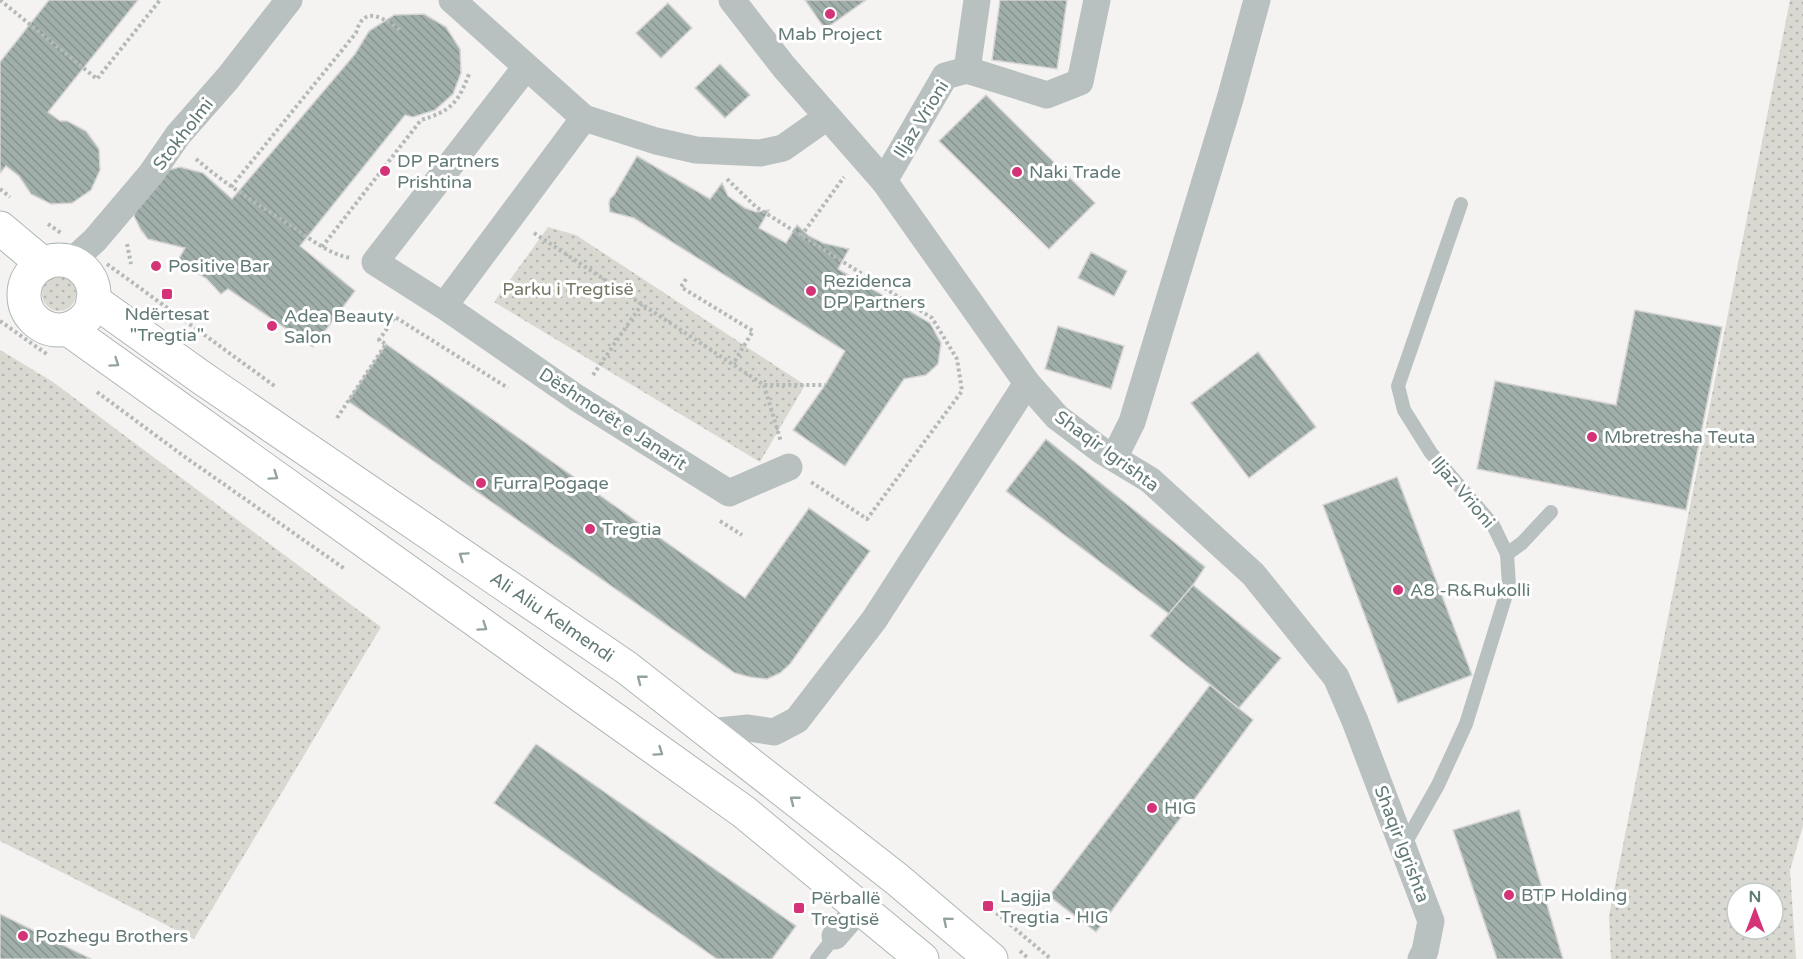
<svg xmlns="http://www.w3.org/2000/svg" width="1803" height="959" font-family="'Varela Round',sans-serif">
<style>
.green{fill:url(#green-dots);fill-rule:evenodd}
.building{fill:url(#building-back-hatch);stroke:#d6d5d4;stroke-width:1.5}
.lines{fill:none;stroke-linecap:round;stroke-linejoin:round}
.secondary-casing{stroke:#acb6b4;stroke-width:35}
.path{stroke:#b4bab9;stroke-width:4;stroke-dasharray:3 3;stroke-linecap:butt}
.service{stroke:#b9c1c0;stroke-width:14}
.minor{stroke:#b9c1c0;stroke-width:27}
.secondary{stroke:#fff;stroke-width:33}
.oneway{stroke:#91a29f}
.poi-dot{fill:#d43377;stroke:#fff;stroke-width:2}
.labels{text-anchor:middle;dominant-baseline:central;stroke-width:6;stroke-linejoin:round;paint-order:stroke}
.poi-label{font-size:18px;fill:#627a76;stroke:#fff;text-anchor:start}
.street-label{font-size:18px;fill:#627a76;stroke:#fff}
.park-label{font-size:18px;fill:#757865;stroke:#fff}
</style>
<defs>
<pattern id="green-dots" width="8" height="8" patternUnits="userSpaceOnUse" patternTransform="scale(1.5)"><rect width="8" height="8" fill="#d9d9d1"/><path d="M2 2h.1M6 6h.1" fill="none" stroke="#b3b5ae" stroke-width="1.8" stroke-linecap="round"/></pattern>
<pattern id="building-back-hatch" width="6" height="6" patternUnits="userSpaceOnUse" patternTransform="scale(1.5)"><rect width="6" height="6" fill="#a1afab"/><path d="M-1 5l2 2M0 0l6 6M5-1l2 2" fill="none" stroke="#879390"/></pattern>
</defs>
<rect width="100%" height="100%" fill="#f5f3f2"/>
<!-- green -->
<g class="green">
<path d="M1790 0H1803V826L1790 870 1796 959H1611L1609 916ZM1737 893H1773V929H1737Z"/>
<path d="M548 227 576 235 805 385 760 462 494 302Z"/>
<circle cx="59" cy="294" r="17"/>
<path d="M0 350 53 382 381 627 194 939 0 841Z"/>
</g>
<!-- building -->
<g class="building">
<path d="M49 0H138L48 112 60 121H67L86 131 99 149 100 170 91 190 72 203 51 204 31 194 19 176 6 166 0 173V62Z"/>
<path d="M805 0H866L825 29Z"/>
<path d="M1000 0H1067L1057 69 992 60Z"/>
<path d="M668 3 692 28 661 58 636 33Z"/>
<path d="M424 14 446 27 460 49 461 73 453 94 435 110 413 117 405 115 300 246 355 291 313 347 228 289 221 294 206 278 177 262 185 248 148 239 141 230 134 216 137 200 169 170 180 167 203 173 232 199 355 54 369 31 394 15Z"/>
<path d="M720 64 750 95 725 118 695 88Z"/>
<path d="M986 95 1095 203 1049 249 939 141Z"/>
<path d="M637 156 710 199 722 183 728 196 745 208 756 212 769 210 759 228 786 243 797 225 809 236 823 243 849 249 838 269 930 323 941 343 938 364 926 375 904 379 845 466 793 430 825 385 845 351 634 218 610 212 609 203 610 199 614 195Z"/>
<path d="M1091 252 1127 271 1114 296 1078 278Z"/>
<path d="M1635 310 1722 327 1686 510 1477 469 1495 381 1616 405Z"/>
<path d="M1058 326 1124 346 1111 389 1045 369Z"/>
<path d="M386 344 745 598 809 508 870 551 790 664 780 673 767 679 750 677 735 673 348 401Z"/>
<path d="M1258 352 1316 427 1249 478 1191 403Z"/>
<path d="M1046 439 1205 567 1193 585 1169 614 1006 491Z"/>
<path d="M1397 477 1472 675 1398 703 1323 505Z"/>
<path d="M1193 585 1281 658 1239 708 1150 636Z"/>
<path d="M1210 685 1253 720 1096 932 1049 896Z"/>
<path d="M536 744 796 926 772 959H717L494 803Z"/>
<path d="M1519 810 1563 959H1497L1453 830Z"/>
<path d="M0 914 91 959H0Z"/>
</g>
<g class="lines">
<!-- secondary casing -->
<g class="secondary-casing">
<g id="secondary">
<path d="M0 228 43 264"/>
<circle cx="59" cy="295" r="35"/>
<path id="s1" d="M93 300 202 378 627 668 898 880 991 959"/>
<path d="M68 329 744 812 922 959"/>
</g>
</g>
<!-- path -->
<g class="path">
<path d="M0 0 97 79 160 0"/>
<path d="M196 159C225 184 257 204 290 225 308 237 328 254 350 258"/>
<path d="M727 179 756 207 932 318 957 359 962 391 867 519 811 482"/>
<path d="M231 187 356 33C364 3 384 19 402 31"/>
<path d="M0 189 10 197"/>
<path d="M48 224 61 233"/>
<path d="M534 233 764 385H825"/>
<path d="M801 236 844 177"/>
<path d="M127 244 131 264"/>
<path d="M322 247 421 120C451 111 458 103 469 74"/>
<path d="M107 264 276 387"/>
<path d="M686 279 681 287 753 331 733 364"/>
<path d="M0 321 48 355"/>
<path d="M593 375 642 304"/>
<path d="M764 385 781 442"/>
<path d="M97 392 185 457 345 569"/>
<path d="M337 418 386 344 379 340 395 317 508 388"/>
<path d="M720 521 742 535"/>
<path d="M983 911 988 906 1051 959"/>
<path d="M1020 951 1029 959"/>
</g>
<!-- service -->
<g class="service">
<path d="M1507 554 1522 543 1551 512"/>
<path d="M1403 847 1438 785 1466 724 1509 585 1507 554 1493 525 1431 453 1404 410 1398 386 1461 204"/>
<path d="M817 959 835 936"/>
</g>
<!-- minor -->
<g class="minor">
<path d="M732 0 784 67 884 181 1027 383 1057 417 1102 451 1150 480 1253 574 1336 677 1355 721 1431 921 1425 951 1421 959"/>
<path d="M526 67 375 262 444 306 577 398 729 493 789 467"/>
<path d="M967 70 977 0"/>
<path d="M584 118 656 141 696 150 760 153 783 148 827 117"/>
<path d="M884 181 945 76 967 70 1047 95 1080 82 1097 0"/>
<path d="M71 262 95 240 151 174 178 135 228 78 289 0"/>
<path d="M444 306 584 118 452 0"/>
<path d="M1114 458 1132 422 1230 99 1257 0"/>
<path d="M708 732 748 728 774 732 797 720 874 620 1027 383"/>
<path d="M835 936 860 907"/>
</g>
<!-- secondary -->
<use href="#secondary" class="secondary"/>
</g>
<!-- one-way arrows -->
<defs><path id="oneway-chevron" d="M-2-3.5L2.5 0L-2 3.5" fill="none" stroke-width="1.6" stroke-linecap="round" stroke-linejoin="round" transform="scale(1.5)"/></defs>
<g class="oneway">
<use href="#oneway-chevron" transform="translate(115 363) rotate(35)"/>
<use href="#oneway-chevron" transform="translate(274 476) rotate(35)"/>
<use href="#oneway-chevron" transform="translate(463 556) rotate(-146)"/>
<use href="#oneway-chevron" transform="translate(483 627) rotate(35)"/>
<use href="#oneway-chevron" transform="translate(641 679) rotate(-142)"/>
<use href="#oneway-chevron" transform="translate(659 752) rotate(35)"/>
<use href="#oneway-chevron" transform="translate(794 800) rotate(-142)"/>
<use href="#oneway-chevron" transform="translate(947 921) rotate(-140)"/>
</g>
<!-- markers -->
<g class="poi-dot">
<circle cx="830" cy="14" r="6"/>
<circle cx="385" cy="171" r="6"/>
<circle cx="1017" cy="172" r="6"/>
<circle cx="156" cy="266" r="6"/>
<circle cx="811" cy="291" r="6"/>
<rect x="161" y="288" width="12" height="12" rx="3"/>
<circle cx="272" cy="326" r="6"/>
<circle cx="1592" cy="437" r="6"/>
<circle cx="481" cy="483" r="6"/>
<circle cx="590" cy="529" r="6"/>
<circle cx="1398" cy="590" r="6"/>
<circle cx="1152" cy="808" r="6"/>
<circle cx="1509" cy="895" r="6"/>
<rect x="982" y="900" width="12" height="12" rx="3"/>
<rect x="793" y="902" width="12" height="12" rx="3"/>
<circle cx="23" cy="936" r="6"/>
</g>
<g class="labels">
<!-- poi labels -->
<g class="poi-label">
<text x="830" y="34" text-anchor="middle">Mab Project</text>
<text x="397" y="161">DP Partners<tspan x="397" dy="21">Prishtina</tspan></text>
<text x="1029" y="172">Naki Trade</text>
<text x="168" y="266">Positive Bar</text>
<text x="823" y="281">Rezidenca<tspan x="823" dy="21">DP Partners</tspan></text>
<text x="167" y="314" text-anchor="middle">Ndërtesat<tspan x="167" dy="21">"Tregtia"</tspan></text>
<text x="284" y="316">Adea Beauty<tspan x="284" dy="21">Salon</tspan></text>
<text x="1604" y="437">Mbretresha Teuta</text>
<text x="493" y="483">Furra Pogaqe</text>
<text x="602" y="529">Tregtia</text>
<text x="1410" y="590">A8 -R&amp;Rukolli</text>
<text x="1164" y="808">HIG</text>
<text x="1521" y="895">BTP Holding</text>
<text x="1000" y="896">Lagjja<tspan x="1000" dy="21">Tregtia - HIG</tspan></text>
<text x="811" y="898">Përballë<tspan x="811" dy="21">Tregtisë</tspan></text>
<text x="35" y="936">Pozhegu Brothers</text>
</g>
<!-- street labels -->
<g class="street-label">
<text transform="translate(921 119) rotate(-58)">Iljaz Vrioni</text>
<text transform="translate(183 134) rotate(-52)">Stokholmi</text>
<text transform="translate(613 419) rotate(33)">Dëshmorët e Janarit</text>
<text transform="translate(1107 451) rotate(36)">Shaqir Igrishta</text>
<text transform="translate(1463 492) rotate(50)">Iljaz Vrioni</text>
<text stroke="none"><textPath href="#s1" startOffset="558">Ali Aliu Kelmendi</textPath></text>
<text transform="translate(1402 844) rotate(69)">Shaqir Igrishta</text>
</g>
<!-- park labels -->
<g class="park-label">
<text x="568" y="289">Parku i Tregtisë</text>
</g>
</g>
<!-- north arrow -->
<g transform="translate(1755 911)"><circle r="28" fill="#ffffff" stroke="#c0cac8" stroke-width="1.5"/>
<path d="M0-4.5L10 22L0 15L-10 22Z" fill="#d43377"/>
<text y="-9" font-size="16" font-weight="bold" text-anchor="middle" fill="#627a76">N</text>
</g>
</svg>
